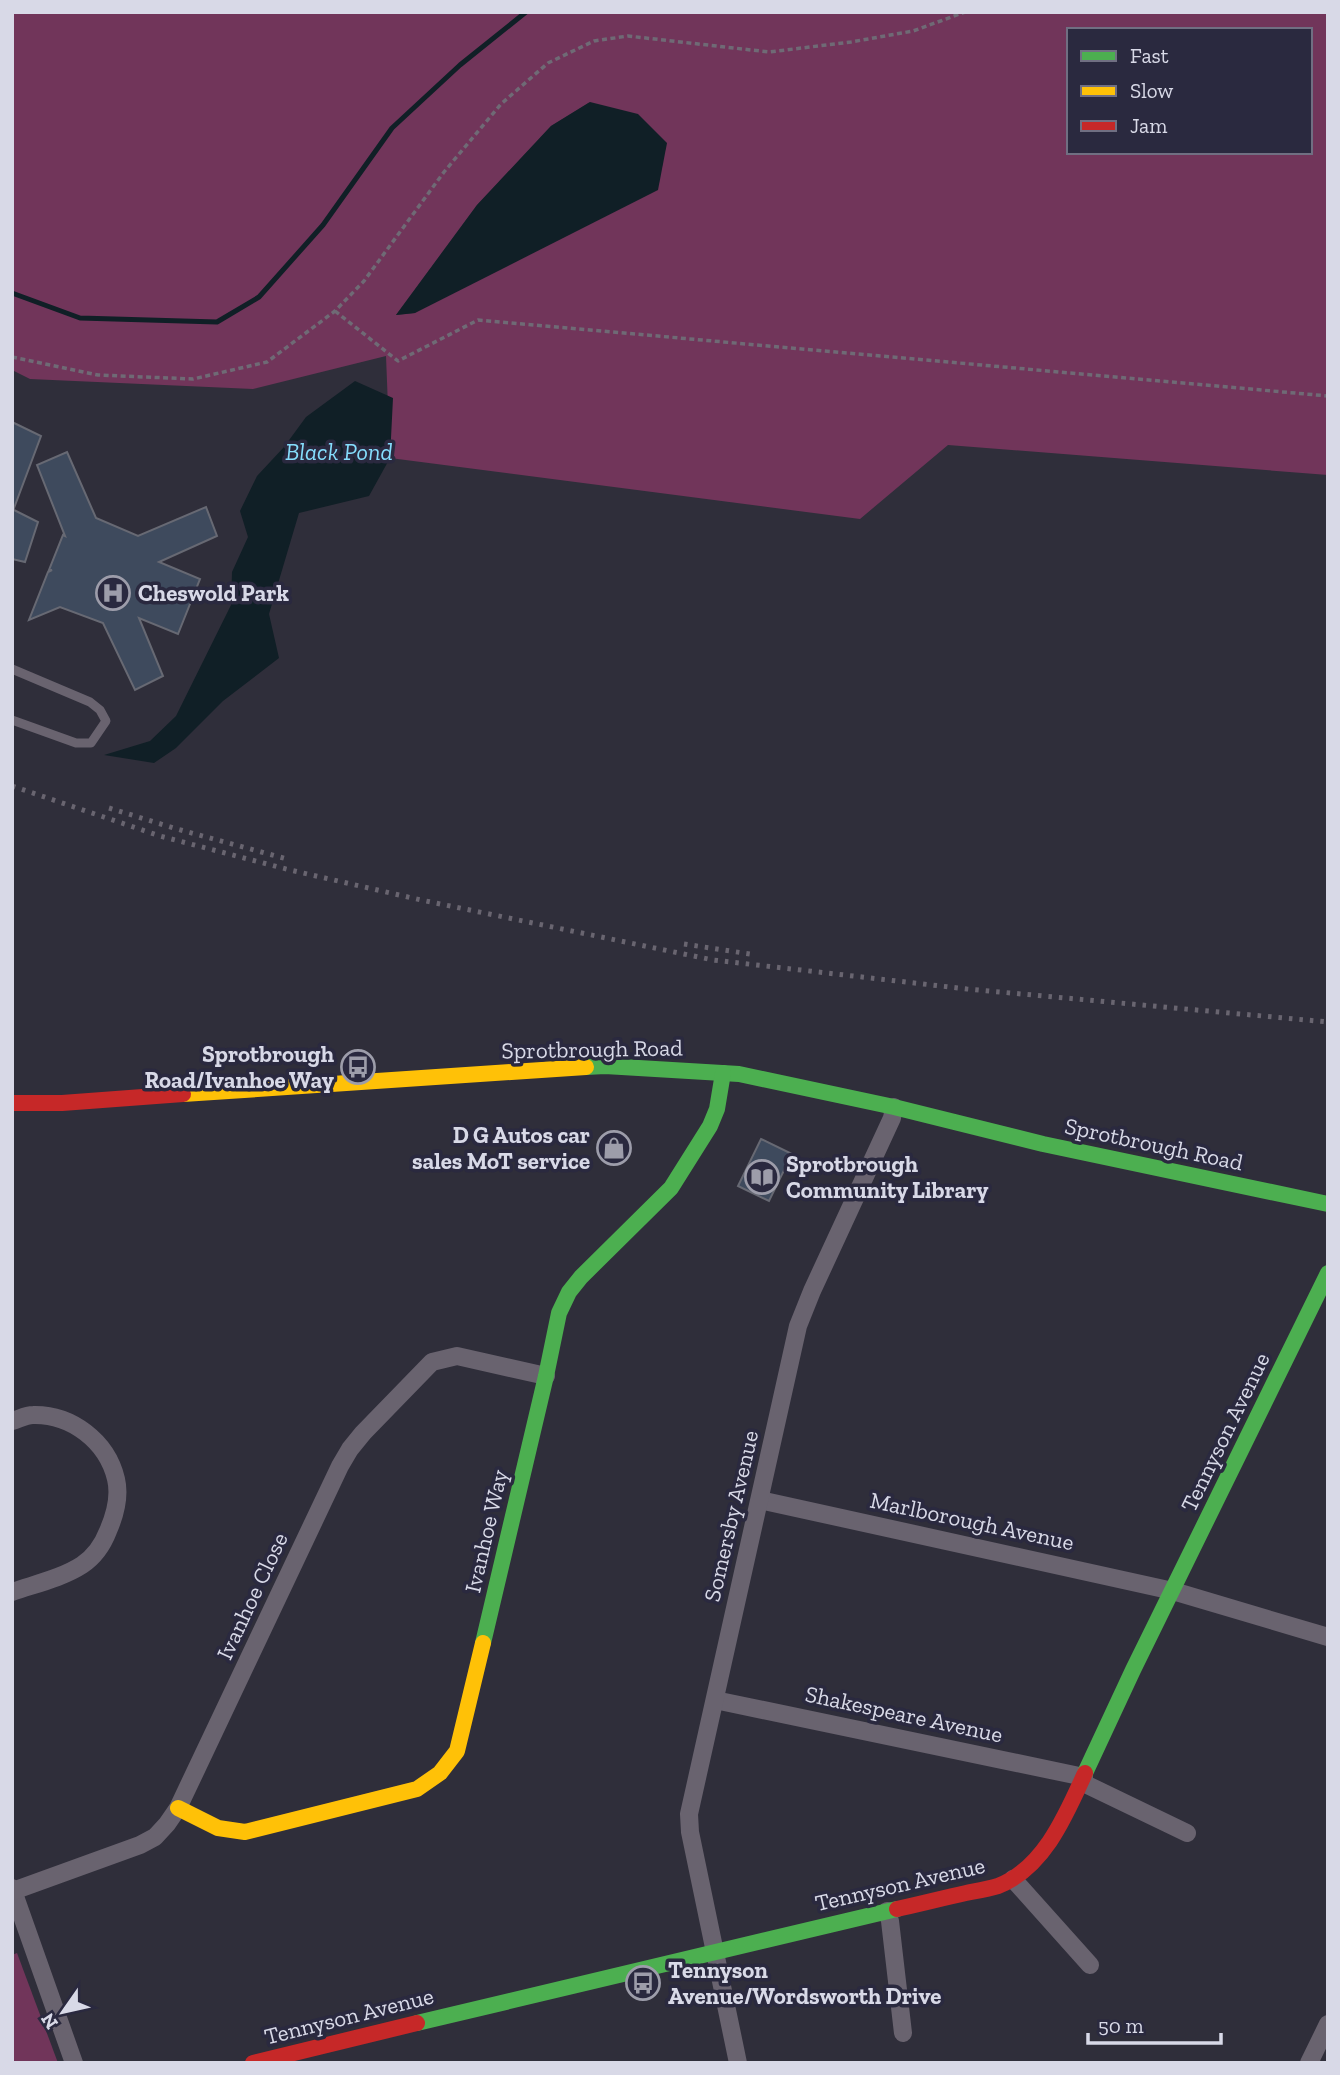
<svg xmlns="http://www.w3.org/2000/svg" width="1340" height="2075" font-family="'Zilla Slab',serif">
<style>
.green{fill:#71355a;fill-rule:evenodd}
.water{fill:#101f26}
.lines{fill:none;stroke-linecap:round;stroke-linejoin:round}
.stream{stroke:#101f26;stroke-width:5}
.building{fill:#3e4a5d;stroke:#676973;stroke-width:2}
.path{stroke:#6f6a75;stroke-width:3.5;stroke-dasharray:5 3.5;stroke-linecap:butt}
.lane{stroke:#69636f;stroke-width:9}
.street{stroke:#69636f;stroke-width:18}
.fast{stroke:#4caf50;stroke-width:16}
.slow{stroke:#ffc107;stroke-width:16}
.jam{stroke:#c62828;stroke-width:16}
.rail{stroke:#696570;stroke-width:5;stroke-dasharray:3.5 7;stroke-linecap:butt}
.labels{text-anchor:middle;dominant-baseline:central;stroke-width:7;stroke-linejoin:round;paint-order:stroke}
.poi-label{font-size:23px;font-weight:bold;fill:#d8d9e7;stroke:#2a293f;text-anchor:start}
.street-label{font-size:23px;fill:#d8d9e7;stroke:#2a293f}
.water-label{font-size:24px;font-style:italic;fill:#85ddfc;stroke:#2a293f}
</style>
<rect width="100%" height="100%" fill="#2f2e3a"/>
<!-- green -->
<g class="green">
<path d="M12 12H1328V475L948 445 860 519 390 458 386 356 253 389 30 379 12 370ZM1069 30H1310V152H1069ZM590 102 415 313 396 315 477 205 551 126Z"/>
<path d="M17 1953 58 2063H12V1955Z"/>
</g>
<!-- water -->
<g class="water">
<path d="M590 102 638 114 667 143 658 190 415 313 396 315 477 205 551 126Z"/>
<path d="M355 381 393 398 390 458 369 496 299 513 269 614 279 658 223 701 176 748 154 763 104 755 150 741 176 716 231 605 232 572 248 537 240 511 257 476 284 447 306 417Z"/>
</g>
<g class="lines">
<!-- stream -->
<path class="stream" d="M12 293 80 318 217 322 259 297 323 225 392 128 460 65 526 12"/>
</g>
<!-- building -->
<g class="building">
<path d="M12 422 41 436 14 508H12Z"/>
<path d="M67 452 96 518 138 536 206 507 217 536 159 562 200 579 178 634 139 618 163 676 135 690 103 623 60 607 29 620 48 572 52 570H49L63 535 65 536 37 465Z"/>
<path d="M12 509 38 522 25 562 12 559Z"/>
<path d="M761 1139 792 1154 769 1201 738 1186Z"/>
</g>
<g class="lines">
<!-- path -->
<g class="path">
<path d="M335 311 398 361 478 320 1328 396"/>
<path d="M12 357 98 375 193 379 267 362 335 311 364 281 444 172 501 104 548 63 594 41 628 36 769 52 851 42 913 31 965 12"/>
</g>
<!-- lane -->
<path class="lane" d="M12 669 90 702 100 710 106 721 91 743H76L12 720"/>
<!-- street -->
<g class="street">
<path d="M12 1421C19 1419 26 1415 33 1415 71 1414 107 1441 116 1479 120 1496 115 1515 108 1531 103 1544 94 1557 82 1565 62 1578 35 1584 12 1592"/>
<path d="M760 1500 1173 1591 1328 1637"/>
<path d="M715 1700 1084 1777"/>
<path d="M1081 1782 1187 1833"/>
<path d="M1013 1879 1090 1965"/>
<path d="M12 1888 74 2063"/>
<path d="M13 1891 140 1845 155 1837 167 1824 178 1808 340 1466 350 1449 363 1433 432 1362 457 1356 546 1376"/>
<path d="M887 1911 890 1921 903 2033"/>
<path d="M738 2063 690 1832 689 1814 798 1326 812 1291 892 1118 894 1107"/>
<path d="M1309 2063 1328 2024"/>
</g>
<!-- fast -->
<g class="fast">
<path d="M586 1067 605 1066 739 1074 894 1107 1043 1144 1328 1204"/>
<path d="M483 1643 546 1376 559 1313 569 1292 581 1277 671 1188 710 1126 717 1109 723 1073"/>
<path d="M1085 1773 1133 1670 1328 1273"/>
<path d="M417 2023 897 1909"/>
</g>
<!-- slow -->
<g class="slow">
<path d="M183 1094 586 1067"/>
<path d="M178 1808 218 1828 245 1832 417 1789 440 1773 457 1751 483 1643"/>
</g>
<!-- jam -->
<g class="jam">
<path d="M12 1103H62L183 1094"/>
<path d="M897 1909C920 1904 943 1898 966 1893 976 1891 988 1889 998 1886 1044 1868 1066 1815 1085 1773"/>
<path d="M253 2063 417 2023"/>
</g>
<!-- rail -->
<g class="rail">
<path d="M12 786 160 836 290 870 421 900 713 960 967 989 1328 1022"/>
<path d="M109 808 177 829 287 859"/>
<path d="M684 944 750 954"/>
</g>
</g>
<!-- icons -->
<defs>
<g id="hospital-ring" transform="scale(1.75)"><circle r="9.5" fill="#2a293f" stroke="#9d9daa" stroke-width="1.5"/><path d="M-5-5h3v3.5h4V-5h3V5h-3V1.5h-4V5h-3Z" fill="#9d9daa"/></g>
<g id="bus-ring" transform="scale(1.75)"><circle r="9.5" fill="#2a293f" stroke="#9d9daa" stroke-width="1.5"/><path d="M-5-6H5V4H4V6H2V4H-2V6H-4V4H-5ZM-3.5-4V0h7V-4ZM-3.5 1.2v1.5H-2V1.2ZM2 1.2v1.5H3.5V1.2Z" fill="#9d9daa"/></g>
<g id="shop-ring" transform="scale(1.75)"><circle r="9.5" fill="#2a293f" stroke="#9d9daa" stroke-width="1.5"/><path d="M-5-2.5h2.3a2.7 3.5 0 0 1 5.4 0H5L5.5 6h-11ZM-1.5-2.5h3a1.5 2.3 0 0 0-3 0Z" fill="#9d9daa"/></g>
<g id="library-ring" transform="scale(1.75)"><circle r="9.5" fill="#2a293f" stroke="#9d9daa" stroke-width="1.5"/><path d="M-6-4Q-3-5.5-.7-3.5V5Q-3 3-6 4ZM6-4Q3-5.5 .7-3.5V5Q3 3 6 4Z" fill="#9d9daa"/></g>
</defs>
<g fill-rule="evenodd">
<use href="#hospital-ring" x="113" y="593"/>
<use href="#bus-ring" x="358" y="1067"/>
<use href="#shop-ring" x="614" y="1148"/>
<use href="#library-ring" x="762" y="1177"/>
<use href="#bus-ring" x="643" y="1983"/>
</g>
<g class="labels">
<!-- poi labels -->
<g class="poi-label">
<text x="138" y="593">Cheswold Park</text>
<text x="334" y="1054" text-anchor="end">Sprotbrough<tspan x="334" dy="26">Road/Ivanhoe Way</tspan></text>
<text x="590" y="1135" text-anchor="end">D G Autos car<tspan x="590" dy="26">sales MoT service</tspan></text>
<text x="786" y="1164">Sprotbrough<tspan x="786" dy="26">Community Library</tspan></text>
<text x="668" y="1970">Tennyson<tspan x="668" dy="26">Avenue/Wordsworth Drive</tspan></text>
</g>
<!-- street labels -->
<g class="street-label">
<text transform="translate(592 1049) rotate(-1)">Sprotbrough Road</text>
<text transform="translate(1154 1144) rotate(12)">Sprotbrough Road</text>
<text transform="translate(1225 1432) rotate(-64)">Tennyson Avenue</text>
<text transform="translate(731 1516) rotate(-77)">Somersby Avenue</text>
<text transform="translate(972 1521) rotate(12)">Marlborough Avenue</text>
<text transform="translate(486 1531) rotate(-77)">Ivanhoe Way</text>
<text transform="translate(252 1596) rotate(-65)">Ivanhoe Close</text>
<text transform="translate(904 1714) rotate(12)">Shakespeare Avenue</text>
<text transform="translate(900 1884) rotate(-13)">Tennyson Avenue</text>
<text transform="translate(349 2016) rotate(-14)">Tennyson Avenue</text>
</g>
<!-- water labels -->
<g class="water-label">
<text x="339" y="451">Black Pond</text>
</g>
</g>
<!-- border -->
<rect width="1340" height="2075" fill="none" stroke="#d8d9e7" stroke-width="28"/>
<!-- legend -->
<rect x="1067" y="28" width="245" height="126" fill="#2a293f" stroke="#706f82" stroke-width="2"/>
<rect x="1081" y="51" width="35" height="10" fill="#4caf50" stroke="#706f82" stroke-width="2"/>
<text x="1130" y="63" font-size="21" fill="#d8d9e7">Fast</text>
<rect x="1081" y="86" width="35" height="10" fill="#ffc107" stroke="#706f82" stroke-width="2"/>
<text x="1130" y="98" font-size="21" fill="#d8d9e7">Slow</text>
<rect x="1081" y="121" width="35" height="10" fill="#c62828" stroke="#706f82" stroke-width="2"/>
<text x="1130" y="133" font-size="21" fill="#d8d9e7">Jam</text>
<!-- north arrow -->
<g transform="translate(63 2012) rotate(236)" stroke="#2a293f" stroke-width="5" paint-order="stroke">
<path d="M0-5L12 26L0 18L-12 26Z" fill="#d8d9e7"/>
<text y="-10" font-size="19" font-weight="bold" text-anchor="middle" fill="#d8d9e7">N</text>
</g>
<!-- scale -->
<path d="M1088 2033v10h133v-10" fill="none" stroke="#d8d9e7" stroke-width="3.5"/>
<text x="1098" y="2033" font-size="21" fill="#d8d9e7" stroke="#2a293f" stroke-width="5" paint-order="stroke">50 m</text>
</svg>
